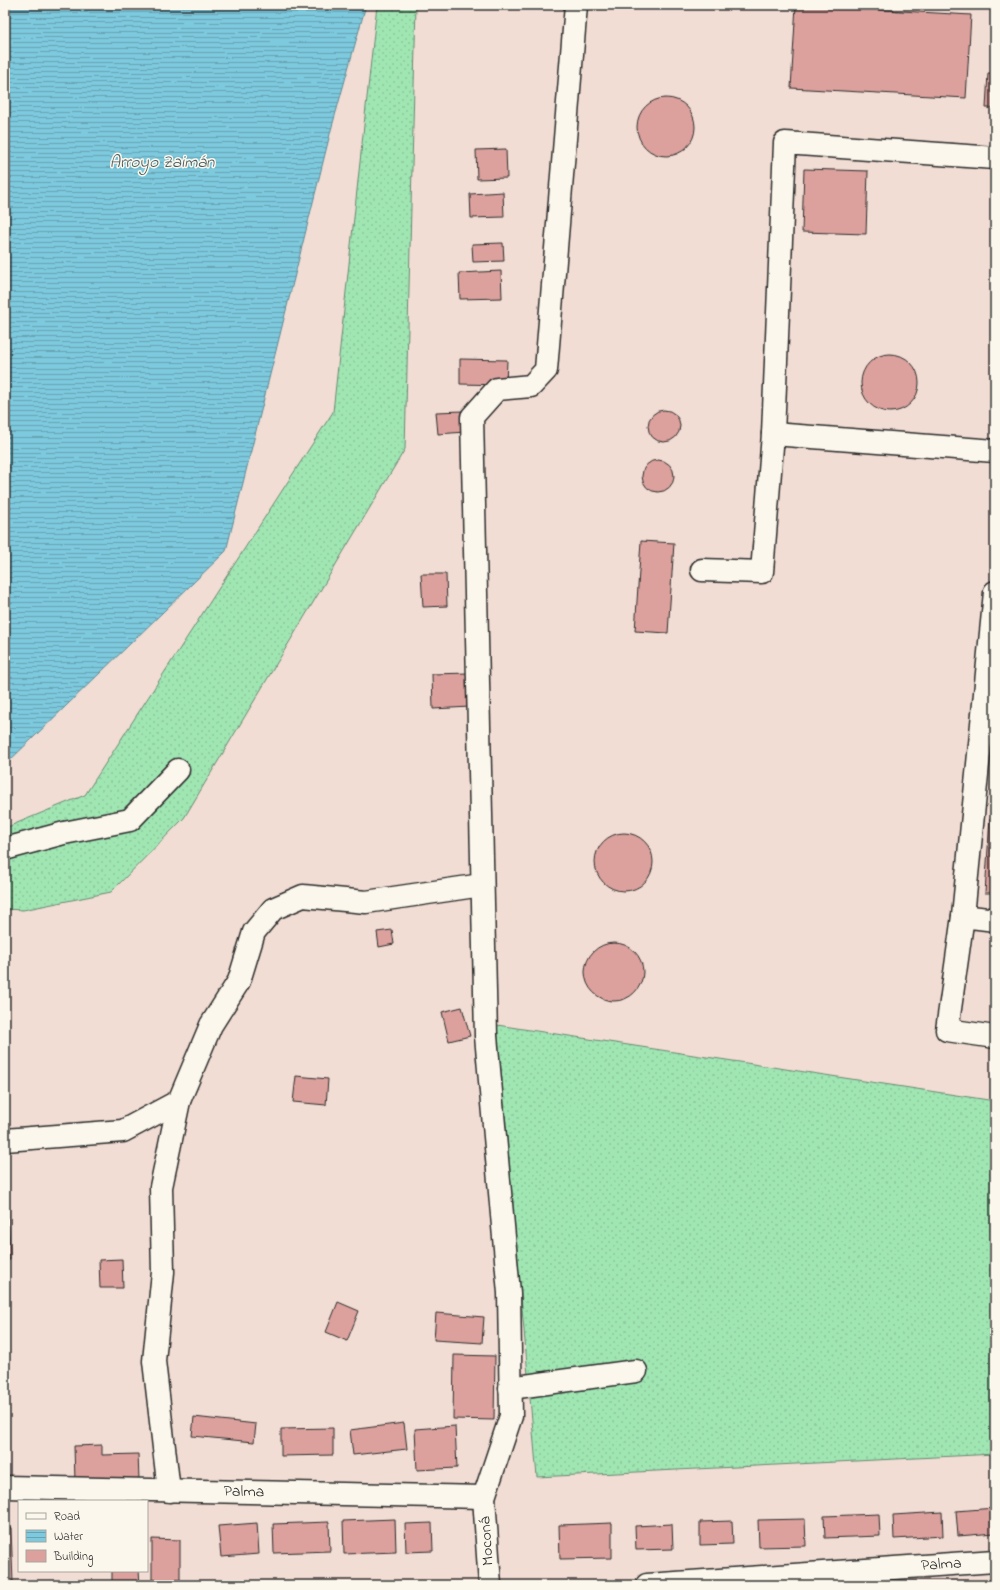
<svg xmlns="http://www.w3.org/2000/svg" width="1000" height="1590" font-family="'Indie Flower',sans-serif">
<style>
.grass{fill:url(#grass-dots);stroke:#66886f}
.water{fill:url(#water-rules);stroke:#5c8a96}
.building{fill:#dca19d;stroke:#2b2b2b}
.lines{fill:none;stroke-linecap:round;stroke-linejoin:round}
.minor-casing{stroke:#2b2b2b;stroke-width:25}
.minor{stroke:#fbf7ec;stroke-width:22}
.labels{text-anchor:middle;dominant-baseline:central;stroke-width:3;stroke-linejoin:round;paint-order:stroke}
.street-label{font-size:16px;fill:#2b2b2b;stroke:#fbf7ec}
.water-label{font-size:17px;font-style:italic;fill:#445a60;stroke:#fbf7ec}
</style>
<defs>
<pattern id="grass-dots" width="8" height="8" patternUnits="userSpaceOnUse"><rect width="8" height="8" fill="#a0e6b3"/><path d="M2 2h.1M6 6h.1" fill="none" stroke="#8ac59a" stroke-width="1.8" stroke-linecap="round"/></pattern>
<pattern id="water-rules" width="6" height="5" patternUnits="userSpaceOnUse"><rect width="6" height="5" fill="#7dc9dd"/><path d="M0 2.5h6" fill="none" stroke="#67a3b3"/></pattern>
</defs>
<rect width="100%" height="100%" fill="#f2ddd4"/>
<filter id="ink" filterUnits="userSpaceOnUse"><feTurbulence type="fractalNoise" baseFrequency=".025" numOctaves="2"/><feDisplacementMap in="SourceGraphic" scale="8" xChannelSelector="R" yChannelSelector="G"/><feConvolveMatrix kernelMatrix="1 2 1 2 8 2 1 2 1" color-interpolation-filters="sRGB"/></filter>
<g filter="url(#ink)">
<!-- grass -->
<g class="grass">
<path d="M377 5H416L405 449 184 818 111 892 23 910 5 909V828L85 795 333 412Z"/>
<path d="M497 1025 995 1101V1454L537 1477Z"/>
</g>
<!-- water -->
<path class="water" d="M5 5H366L331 130 226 551 5 765Z"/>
<!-- building -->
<g class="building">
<path d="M796 5 971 15 966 98 791 88Z"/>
<path d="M988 73H995V108H986Z"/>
<circle cx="666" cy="127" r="29"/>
<path d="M506 149 507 178 477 179 476 150Z"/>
<path d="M804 169 868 171 866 234 802 232Z"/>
<path d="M503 192 504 217 471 218 470 194Z"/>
<path d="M503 243 504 261 473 262 472 244Z"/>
<path d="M501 271 502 298 460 299 459 273Z"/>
<circle cx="890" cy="383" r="29"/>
<path d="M460 359 507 360 506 385 460 384Z"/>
<circle cx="664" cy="426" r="16"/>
<path d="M463 411 465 432 438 434 436 412Z"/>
<circle cx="658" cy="476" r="16"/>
<path d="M641 541 674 543 668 633 635 631Z"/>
<path d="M421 574H446L447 606 423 607Z"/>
<path d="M469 673 470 707 433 709 432 674Z"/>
<path d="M990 818 995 819V893H985Z"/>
<circle cx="624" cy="862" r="29"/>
<path d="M392 930 394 944 379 947 377 932Z"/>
<circle cx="614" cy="972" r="29"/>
<path d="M462 1007 470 1036 449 1041 442 1012Z"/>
<path d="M296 1076 328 1079 326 1105 293 1102Z"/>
<path d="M5 1203H8L10 1260H5Z"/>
<path d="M122 1259 123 1288H100L99 1260Z"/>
<path d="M338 1302 359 1311 347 1341 326 1332Z"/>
<path d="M436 1313 484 1317 482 1343 434 1340Z"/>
<path d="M454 1355 495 1356 494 1420 453 1419Z"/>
<path d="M194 1417 256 1424 254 1442 192 1436Z"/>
<path d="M404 1423 407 1449 353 1455 350 1430Z"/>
<path d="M5 1426 7 1470H5Z"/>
<path d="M455 1426 457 1468 417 1470 415 1429Z"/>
<path d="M333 1428V1455L281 1456V1429Z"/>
<path d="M102 1445V1455L138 1454 139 1480 75 1482 74 1446Z"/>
<path d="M995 1508V1533L958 1536 956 1511Z"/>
<path d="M942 1512 943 1536 894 1539 893 1515Z"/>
<path d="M879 1514 880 1536 825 1538 824 1516Z"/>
<path d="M395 1519 396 1552 344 1554 343 1521Z"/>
<path d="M805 1519 806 1546 759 1547 758 1520Z"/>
<path d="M732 1521 733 1544 700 1545V1522Z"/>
<path d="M329 1522 330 1551 274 1553 273 1524Z"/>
<path d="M257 1523 259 1554 221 1557 218 1526Z"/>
<path d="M432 1523 433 1551 406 1552 405 1524Z"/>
<path d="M612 1523V1558L560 1559 559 1525Z"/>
<path d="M672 1524 673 1549 636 1550 635 1526Z"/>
<path d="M11 1528 13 1583H5V1529Z"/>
<path d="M152 1539 180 1540V1580H152Z"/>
<path d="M112 1571H139L140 1585H112Z"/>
</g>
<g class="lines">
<!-- minor casing -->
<g class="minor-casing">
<g id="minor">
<path d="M773 434 995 451"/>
<path d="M702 570 762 572 773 434 785 143 995 158"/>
<path d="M5 849 64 833 130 820 178 770"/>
<path d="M963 916 995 592"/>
<path d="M995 920 963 916 947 1030 995 1037"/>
<path d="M5 1140 123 1131 179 1101"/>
<path d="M510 1388 636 1371"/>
<path id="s1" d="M5 1487 484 1497"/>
<path d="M169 1491 154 1361 163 1272 161 1187 179 1101 211 1025 239 981 254 932 273 909 303 896 366 902 482 885"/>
<path d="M490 1585 484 1497 511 1416 509 1293 486 1036 472 417 497 389 531 386 546 370 576 5"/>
<path id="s2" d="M647 1585 995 1561"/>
</g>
</g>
<!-- minor -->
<use href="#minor" class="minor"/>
</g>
</g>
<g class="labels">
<!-- street labels -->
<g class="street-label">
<text stroke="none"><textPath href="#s1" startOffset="239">Palma</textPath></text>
<text transform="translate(487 1541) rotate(-94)">Moconá</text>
<text stroke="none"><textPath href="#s2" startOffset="295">Palma</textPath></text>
</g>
<!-- water labels -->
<g class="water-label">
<text x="162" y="162">Arroyo Zaimán</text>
</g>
</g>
<!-- margin -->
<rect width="1000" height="1590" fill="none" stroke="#fbf7ec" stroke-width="20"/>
<rect x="10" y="10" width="980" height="1570" fill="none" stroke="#2b2b2b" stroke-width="1.5" filter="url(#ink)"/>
<!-- legend -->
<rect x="18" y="1500" width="130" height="72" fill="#fbf7ec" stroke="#a8a59f"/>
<rect x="26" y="1513" width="20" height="6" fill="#fbf7ec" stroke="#a8a59f"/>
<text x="54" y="1520" font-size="12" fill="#2b2b2b">Road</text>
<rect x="26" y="1530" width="20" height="12" fill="url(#water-rules)" stroke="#a8a59f"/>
<text x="54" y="1540" font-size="12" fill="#2b2b2b">Water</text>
<rect x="26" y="1550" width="20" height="12" fill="#dca19d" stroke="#a8a59f"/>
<text x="54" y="1560" font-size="12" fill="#2b2b2b">Building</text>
</svg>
